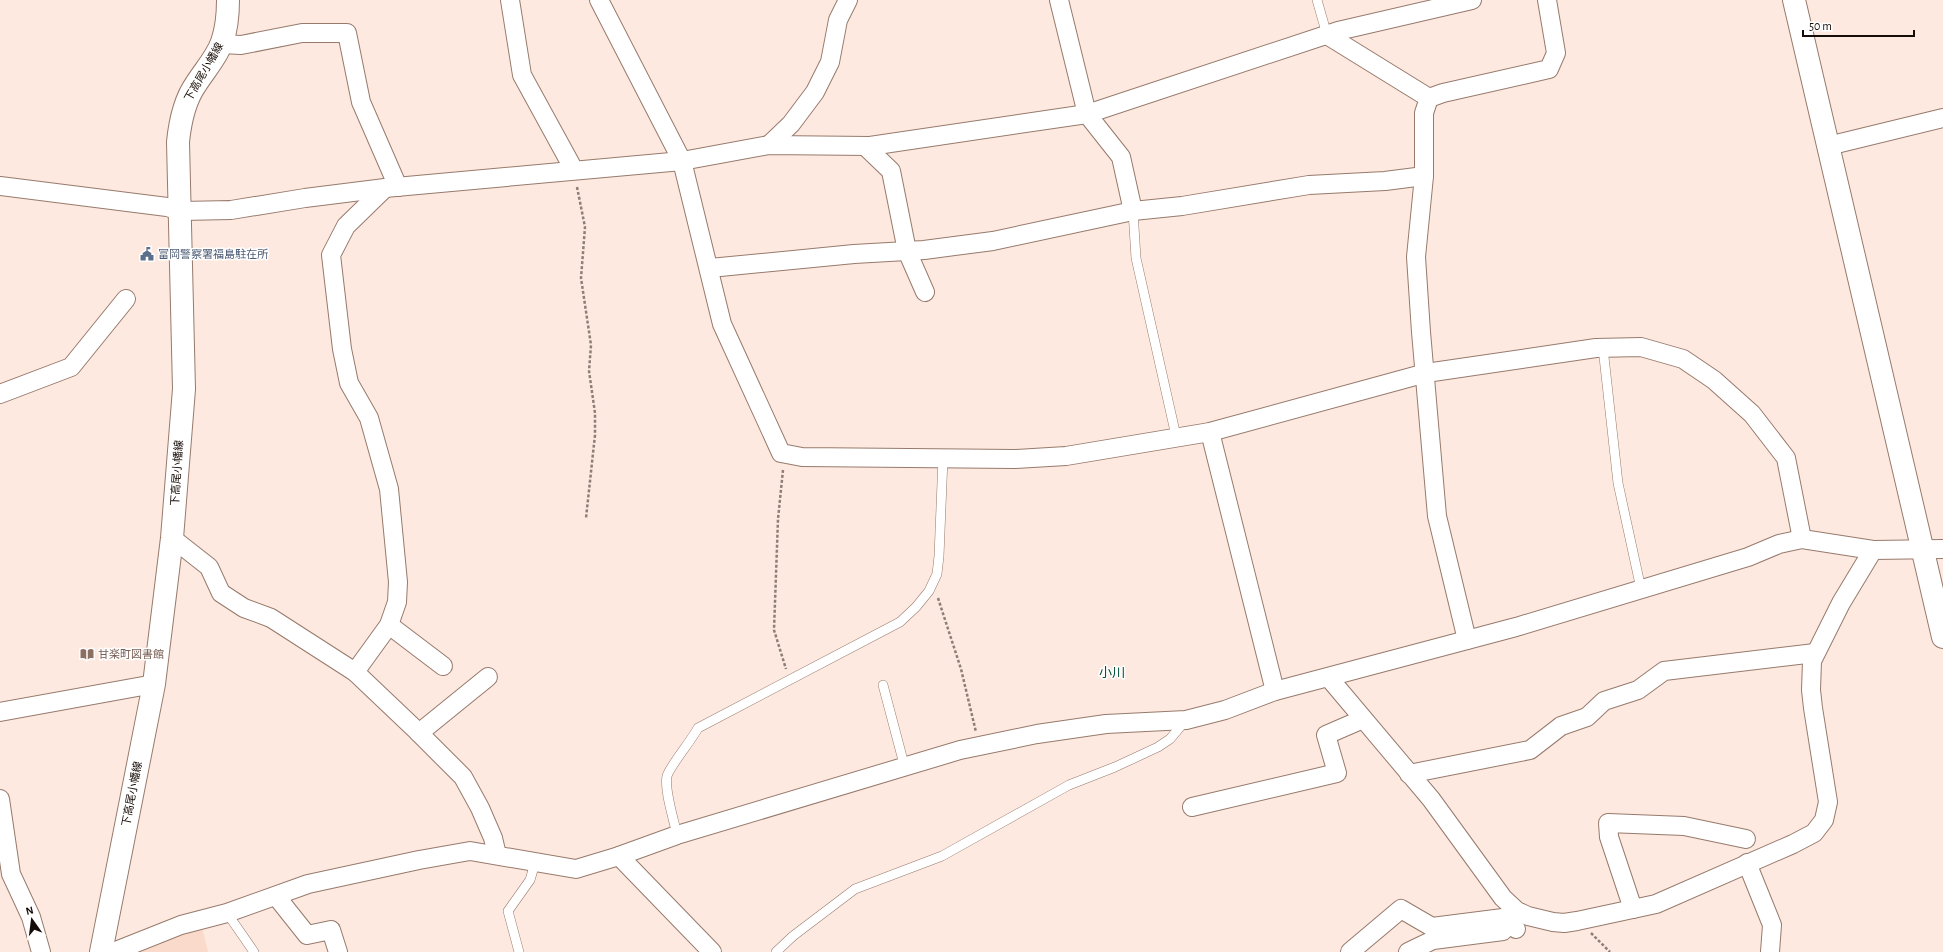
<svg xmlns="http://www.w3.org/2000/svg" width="1943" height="952" font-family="'Alegreya Sans','Noto Sans JP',sans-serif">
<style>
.built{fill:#fadacb}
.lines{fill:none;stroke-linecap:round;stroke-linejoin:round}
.lane-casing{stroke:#977a6c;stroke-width:10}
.street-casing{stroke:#977a6c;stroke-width:20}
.secondary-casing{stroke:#977a6c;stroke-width:24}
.path{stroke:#8d7e77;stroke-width:2.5;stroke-dasharray:3 2;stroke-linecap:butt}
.lane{stroke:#fff;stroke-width:9}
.street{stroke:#fff;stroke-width:18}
.secondary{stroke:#fff;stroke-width:22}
.labels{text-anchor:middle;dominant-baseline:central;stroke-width:3;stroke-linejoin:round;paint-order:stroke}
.street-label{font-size:11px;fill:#160c07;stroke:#fff}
.service-label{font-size:11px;fill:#4e5e75;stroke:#fff;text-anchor:start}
.education-label{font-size:11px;fill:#785e54;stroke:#fff;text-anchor:start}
.quarter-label{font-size:13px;fill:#004e36;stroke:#fff}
</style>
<rect width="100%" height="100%" fill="#fde9e0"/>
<!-- built -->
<path class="built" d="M202 927 208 952H136L167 938Z"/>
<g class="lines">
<!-- lane casing -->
<g class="lane-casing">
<g id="lane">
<path d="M1317 0 1327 35"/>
<path d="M1133 211 1136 258 1176 436"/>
<path d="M1603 348 1618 483 1641 589"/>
<path d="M883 685 905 768"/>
<path d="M677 835C674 820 664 790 667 776 670 766 691 741 698 728L900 622 916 607 929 591 937 574 939 556 943 458"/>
<path d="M227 913 254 952"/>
<path d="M519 952 508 911 530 880 535 863"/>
<path d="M776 952 793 936 855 889 942 856 1069 785 1115 767 1158 747 1170 739 1185 721"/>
</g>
</g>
<!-- street casing -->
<g class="street-casing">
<g id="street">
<path d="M510 0 522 75 574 170"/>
<path d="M599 0 682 161 722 324 781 453 802 457 1015 459 1066 456 1210 432 1426 373 1596 348 1641 347 1683 359 1714 380 1752 414 1786 458 1802 539"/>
<path d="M1059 0 1087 114 1121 157 1133 211"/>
<path d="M1327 35 1429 98"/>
<path d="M222 44 241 45 302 33H347L361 102 398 187"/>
<path d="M769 145 791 124 815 92 830 62 838 20 848 0"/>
<path d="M865 146 891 171 907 251 925 292"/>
<path d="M1828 146 1943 118"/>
<path d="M0 186 167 207 181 211 231 210 305 198 385 188 682 161 769 145 870 146 1087 114 1338 31 1472 0"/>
<path d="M710 268 854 254 924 250 993 241 1133 211 1182 206 1309 185 1385 181 1424 176"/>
<path d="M0 394 71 367 126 299"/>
<path d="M1210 432 1275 691"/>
<path d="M172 538 209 567 221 593 244 608 271 618 355 672 415 729 463 777 480 808 493 838 497 855"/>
<path d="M389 625 443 666"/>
<path d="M1467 640 1437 516 1421 332 1416 257 1424 176V113L1429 98 1443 93 1549 69 1556 53 1547 0"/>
<path d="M355 672 389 625 397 602 398 582 389 489 369 418 349 383 342 349 331 255 346 226 385 188"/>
<path d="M1329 678 1431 799 1503 898 1517 911 1528 916 1553 922 1564 923 1577 921 1656 904 1793 844 1814 833 1824 820 1828 802 1813 708 1811 690 1812 661 1841 603 1873 550"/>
<path d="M0 712 154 684"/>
<path d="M419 733 488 677"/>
<path d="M1409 774 1530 750 1561 726 1587 717 1604 701 1638 690 1664 671 1815 653"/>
<path d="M0 799 11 874 31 917 41 952"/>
<path d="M1192 807 1337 773 1326 735 1363 719"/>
<path d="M619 856 712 952"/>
<path d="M1747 863 1772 925 1770 952"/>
<path d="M276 896 307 935 331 930 338 952"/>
<path d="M1633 909 1609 837 1608 823 1684 826 1746 839"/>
<path d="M113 952 181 925 227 913 308 884 419 860 470 851 576 869 619 856 677 835 960 750 1037 734 1106 724 1186 720 1225 710 1275 691 1516 627 1748 557 1779 544 1802 539 1873 550 1943 549"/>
<path d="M1350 952 1401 909 1432 927 1503 918 1516 929"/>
<path d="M1408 952 1433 940 1503 931"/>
</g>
</g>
<!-- secondary casing -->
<g class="secondary-casing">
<g id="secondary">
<path d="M1794 0 1943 637"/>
<path d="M101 952 154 684 172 538 184 389 178 142C180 122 184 101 196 84 204 71 217 57 222 42 227 28 228 15 228 0"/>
</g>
</g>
<!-- path -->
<g class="path">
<path d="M577 187 585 227 581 278 591 345 589 371 595 413V435L586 518"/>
<path d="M783 470 778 519 774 630 786 669"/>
<path d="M938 598 961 669 976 732"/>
<path d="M1591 933 1610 952"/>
</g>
<!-- lane -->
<use href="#lane" class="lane"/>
<!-- street -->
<use href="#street" class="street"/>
<!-- secondary -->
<use href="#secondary" class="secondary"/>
</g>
<!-- icons -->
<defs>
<g id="civic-bare" transform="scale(1.08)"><path d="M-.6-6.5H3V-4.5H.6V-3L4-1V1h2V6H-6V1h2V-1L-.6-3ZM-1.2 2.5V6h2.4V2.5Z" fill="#5c6f8a" stroke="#fff" stroke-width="2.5" paint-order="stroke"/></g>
<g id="library-bare" transform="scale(1.08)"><path d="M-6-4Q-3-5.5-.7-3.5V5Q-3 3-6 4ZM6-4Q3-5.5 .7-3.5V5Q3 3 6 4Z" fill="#8d6e63" stroke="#fff" stroke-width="2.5" paint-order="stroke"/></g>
</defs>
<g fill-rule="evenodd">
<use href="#civic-bare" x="147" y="254"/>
<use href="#library-bare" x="87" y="654"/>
</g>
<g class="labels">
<!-- street labels -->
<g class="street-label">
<text transform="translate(204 72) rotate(-60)">下高尾小幡線</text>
<text transform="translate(177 473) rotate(-86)">下高尾小幡線</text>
<text transform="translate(132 794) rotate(-79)">下高尾小幡線</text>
</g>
<!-- service labels -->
<g class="service-label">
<text x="158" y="254">富岡警察署福島駐在所</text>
</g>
<!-- education labels -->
<g class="education-label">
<text x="98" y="654">甘楽町図書館</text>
</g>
<!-- quarter labels -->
<g class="quarter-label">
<text x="1112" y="673">小川</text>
</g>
</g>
<!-- north arrow -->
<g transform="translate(32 920) rotate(346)" stroke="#ffffff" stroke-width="3" paint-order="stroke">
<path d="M0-3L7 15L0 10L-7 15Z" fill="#160c07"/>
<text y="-6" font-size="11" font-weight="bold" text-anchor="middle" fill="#160c07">N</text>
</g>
<!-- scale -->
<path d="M1803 30v6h111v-6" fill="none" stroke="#160c07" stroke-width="2"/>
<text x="1809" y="30" font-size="12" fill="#160c07" stroke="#ffffff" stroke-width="3" paint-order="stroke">50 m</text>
</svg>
